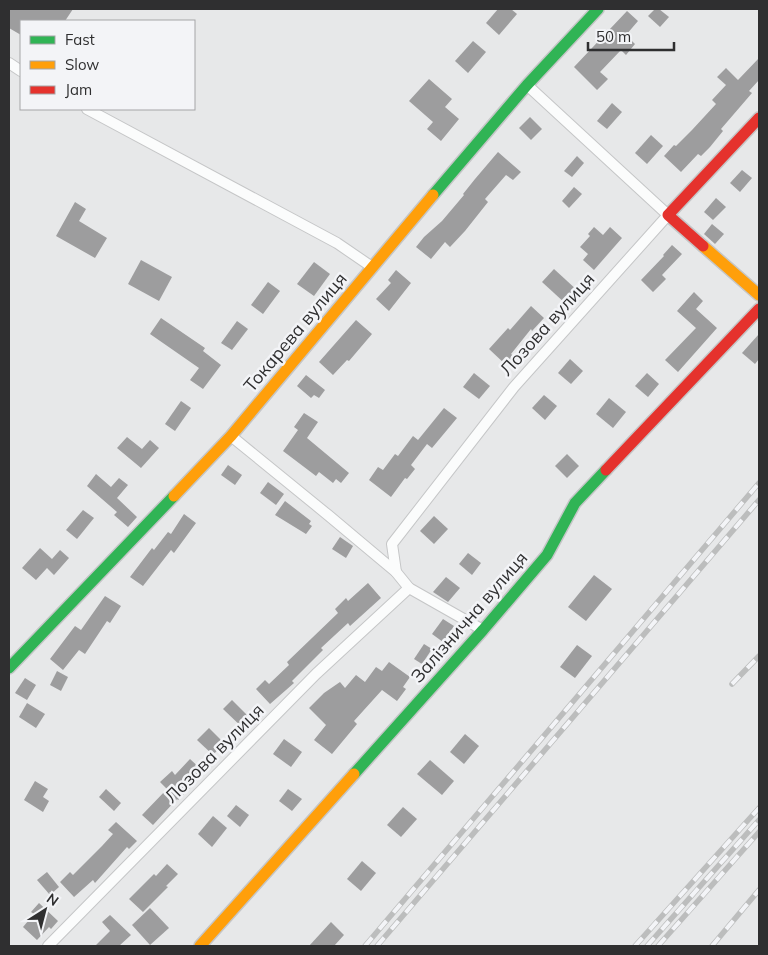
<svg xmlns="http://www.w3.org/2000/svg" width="768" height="955" font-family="Mulish,sans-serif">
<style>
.building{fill:#9d9d9e}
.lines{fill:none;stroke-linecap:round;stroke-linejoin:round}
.street-casing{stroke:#c5c6c7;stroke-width:12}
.fast-casing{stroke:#c5c6c7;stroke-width:14}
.slow-casing{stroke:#c5c6c7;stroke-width:14}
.jam-casing{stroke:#c5c6c7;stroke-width:14}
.street{stroke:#fbfcfc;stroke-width:10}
.fast{stroke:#30b455;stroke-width:11}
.slow{stroke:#ff9f0a;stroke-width:11}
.jam{stroke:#e5322d;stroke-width:11}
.rail-casing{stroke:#bcbdbd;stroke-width:5.5}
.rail{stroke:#f3f4f7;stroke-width:4;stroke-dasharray:11;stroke-linecap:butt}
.labels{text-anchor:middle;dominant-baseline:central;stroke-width:5;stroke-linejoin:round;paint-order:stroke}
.street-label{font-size:18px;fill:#2f2f30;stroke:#f3f4f7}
</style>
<rect width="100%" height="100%" fill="#e7e8e9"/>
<!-- building -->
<g class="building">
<path d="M9 9H73L65 21H21V35L9 28Z"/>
<path d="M498 9H511L517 14 499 35 486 23Z"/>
<path d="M655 9H659L669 17 660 27 648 16Z"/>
<path d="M627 11 638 21 626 35 635 44 626 55 621 50 600 72 608 79 597 90 574 67Z"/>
<path d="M473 41 486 52 468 73 455 61Z"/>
<path d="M759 58V80L749 91 752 93 721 129 723 131 710 147 701 156 698 154 681 172 664 156 674 145 676 146 692 130 716 104 712 100 726 85 717 77 726 68 738 80Z"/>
<path d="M429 79 452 99 445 107 459 119 441 141 427 129 433 122 409 101Z"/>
<path d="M612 103 622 112 607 129 597 121Z"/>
<path d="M530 117 542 129 531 140 519 128Z"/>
<path d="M651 135 663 146 647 164 635 153Z"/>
<path d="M498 152 521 172 513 180 506 175 485 199 488 202 465 231 450 247 445 242 431 259 416 247 424 237 442 221 464 195 463 194 475 179Z"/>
<path d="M577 156 584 163 572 177 564 171Z"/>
<path d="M742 170 752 178 740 192 730 183Z"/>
<path d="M574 187 582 194 569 208 562 201Z"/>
<path d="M716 198 726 207 713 220 704 212Z"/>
<path d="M75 202 86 209 79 221 107 238 95 258 56 236Z"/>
<path d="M712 224 724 234 715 244 704 234Z"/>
<path d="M594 227 603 235 610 227 622 238 594 270 583 260 588 254 580 247 590 236 588 234Z"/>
<path d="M672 245 682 254 662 275 666 279 653 292 641 280 664 256 663 255Z"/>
<path d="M141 260 172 277 159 301 128 284Z"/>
<path d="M314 262 330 274 314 296 297 284Z"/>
<path d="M554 269 578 291 566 304 542 282Z"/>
<path d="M396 270 411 283 389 311 376 299 391 283 388 280Z"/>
<path d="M268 282 280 291 263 314 251 305Z"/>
<path d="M694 292 703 301 696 309 717 328 678 372 665 360 696 328 677 311Z"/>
<path d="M531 306 544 318 532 331 531 329 511 354 514 356 506 365 489 349 508 328 510 330Z"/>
<path d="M161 318 205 348 203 351 221 365 203 389 190 380 199 368 150 334Z"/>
<path d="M356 320 372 334 349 361 347 360 333 375 319 362Z"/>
<path d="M237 321 248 329 232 350 221 343Z"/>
<path d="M759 334V359L755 364 742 353Z"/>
<path d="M570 359 583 371 571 384 558 373Z"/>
<path d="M474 373 490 386 479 399 463 387Z"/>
<path d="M647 373 659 384 648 397 635 386Z"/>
<path d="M306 375 325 390 319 398 314 395 311 398 297 386Z"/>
<path d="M544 395 557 406 545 420 532 408Z"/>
<path d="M609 398 626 412 613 428 596 414Z"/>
<path d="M181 401 191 408 175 431 165 424Z"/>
<path d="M444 408 457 418 432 448 427 444 411 465 415 469 407 479 405 478 391 497 369 480 378 467 383 470 395 454 398 456 413 436 418 440Z"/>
<path d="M304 413 318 422 307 438 349 473 341 483 336 479 333 483 319 472 316 476 283 451 298 430 294 427Z"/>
<path d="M127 437 142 449 150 440 159 448 141 468 117 448Z"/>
<path d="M567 454 579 466 567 478 555 466Z"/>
<path d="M228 465 242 475 235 485 221 475Z"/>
<path d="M96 474 111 487 119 478 128 485 117 498 137 517 128 527 114 515 117 512 87 486Z"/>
<path d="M268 482 284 494 276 505 260 493Z"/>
<path d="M285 501 311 521 309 524 312 526 306 534 275 515Z"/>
<path d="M83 510 94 518 77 539 66 530Z"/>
<path d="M184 514 196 523 174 553 171 550 143 586 130 577 152 548 154 550 168 532 171 534Z"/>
<path d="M434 516 448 529 434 544 420 531Z"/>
<path d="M340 537 353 546 346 558 332 549Z"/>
<path d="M40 548 52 559 60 550 69 558 54 575 47 568 36 580 22 568Z"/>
<path d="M468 553 481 563 472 575 459 564Z"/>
<path d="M594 575 612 589 586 621 568 607Z"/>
<path d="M446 577 460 588 448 602 433 592Z"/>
<path d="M368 583 381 598 350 626 348 623 321 648 323 650 292 681 294 683 270 704 256 689 265 680 269 684 289 665 287 662 338 613 335 609 346 598 348 601Z"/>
<path d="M105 596 121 606 110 623 107 621 85 654 79 650 63 670 50 659 75 626 81 630Z"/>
<path d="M443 619 454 626 443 642 432 634Z"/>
<path d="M424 644 432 649 422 664 414 659Z"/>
<path d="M577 645 592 656 575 678 560 667Z"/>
<path d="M389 662 410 677 403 687 406 689 397 701 382 690 354 721 357 724 332 754 314 740 326 725 309 708 324 693 340 682 345 688 356 675 365 682 376 667 382 671Z"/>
<path d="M57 671 68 677 61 691 50 685Z"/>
<path d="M25 678 36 685 27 700 15 693Z"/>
<path d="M232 700 254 722 246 731 223 709Z"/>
<path d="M27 703 45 714 36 728 19 717Z"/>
<path d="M209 728 224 743 213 755 197 740Z"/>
<path d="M465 734 479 746 464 764 450 752Z"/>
<path d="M284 739 302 752 291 767 273 754Z"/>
<path d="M190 759 204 772 189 789 178 800 177 799 153 825 142 815 167 789 160 782 172 771 175 775Z"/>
<path d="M430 760 454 781 442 795 417 774Z"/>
<path d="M35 781 48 789 43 797 49 801 43 812 24 800Z"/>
<path d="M106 789 121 803 114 811 99 797Z"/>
<path d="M288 789 302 799 292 811 279 801Z"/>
<path d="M236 805 249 815 240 827 227 816Z"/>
<path d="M403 807 417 819 401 837 387 825Z"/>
<path d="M213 816 227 828 212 847 198 834Z"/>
<path d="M116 822 137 841 129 849 127 847 95 883 93 880 74 897 60 882 70 872 73 875 102 846 113 834 108 830Z"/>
<path d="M362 861 376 873 361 891 347 879Z"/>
<path d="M167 864 178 874 166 886 168 887 143 912 129 899 154 874 156 876Z"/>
<path d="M47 872 59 887 50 895 37 880Z"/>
<path d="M39 903 58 921 51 929 49 927 37 940 23 927 34 914 31 912Z"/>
<path d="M150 908 169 928 150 945 132 925Z"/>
<path d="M110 915 131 935 119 946H95L110 931 102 922Z"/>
<path d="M331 922 344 935 334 946H309Z"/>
</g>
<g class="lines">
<!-- street casing -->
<g class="street-casing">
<g id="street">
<path d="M9 63 21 71"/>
<path d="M87 109 337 243 372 267"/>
<path d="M231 436 328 515 396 572 409 588 483 630"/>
<path d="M396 572 392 544 514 387 668 215 527 85"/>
<path d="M48 946 316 674 409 588"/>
</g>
</g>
<!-- fast casing -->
<g class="fast-casing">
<g id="fast">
<path d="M433 195 527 85 598 9"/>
<path d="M9 668 174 496"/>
<path d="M354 774 483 630 547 555 575 503 606 470"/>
</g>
</g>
<!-- slow casing -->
<g class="slow-casing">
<g id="slow">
<path d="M703 246 759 295"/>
<path d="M174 496 231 436 433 195"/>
<path d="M200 946 354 774"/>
</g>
</g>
<!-- jam casing -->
<g class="jam-casing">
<g id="jam">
<path d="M703 246 668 215 759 118"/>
<path d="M606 470 759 309"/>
</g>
</g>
<!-- street -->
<use href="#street" class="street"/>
<!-- fast -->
<use href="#fast" class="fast"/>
<!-- slow -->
<use href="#slow" class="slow"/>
<!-- jam -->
<use href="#jam" class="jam"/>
<!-- rail casing -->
<g class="rail-casing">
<g id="rail">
<path d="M732 684 759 656"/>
<path d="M365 946 759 483"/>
<path d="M377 946 759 500"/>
<path d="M635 946 759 808"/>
<path d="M647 946 759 820"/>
<path d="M658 946 759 832"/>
<path d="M712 946 759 890"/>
</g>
</g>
<!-- rail -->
<use href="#rail" class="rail"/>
</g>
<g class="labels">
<!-- street labels -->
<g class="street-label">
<text transform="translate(547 324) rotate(-48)">Лозова вулиця</text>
<text transform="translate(295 332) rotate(-50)">Токарева вулиця</text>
<text transform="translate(469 617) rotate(-49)">Залізнична вулиця</text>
<text transform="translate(214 753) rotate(-45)">Лозова вулиця</text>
</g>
</g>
<!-- border -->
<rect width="768" height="955" fill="none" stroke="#2f2f30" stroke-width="20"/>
<!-- legend -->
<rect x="20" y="20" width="175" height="90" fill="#f3f4f7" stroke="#a5a5a7"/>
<rect x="30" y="36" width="25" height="8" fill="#30b455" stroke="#a5a5a7"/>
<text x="65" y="45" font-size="15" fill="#2f2f30">Fast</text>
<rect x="30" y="61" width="25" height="8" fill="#ff9f0a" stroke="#a5a5a7"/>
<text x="65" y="70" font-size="15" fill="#2f2f30">Slow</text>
<rect x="30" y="86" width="25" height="8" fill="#e5322d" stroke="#a5a5a7"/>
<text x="65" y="95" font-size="15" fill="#2f2f30">Jam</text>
<!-- north arrow -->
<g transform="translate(45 910) rotate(36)" stroke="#f3f4f7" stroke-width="4" paint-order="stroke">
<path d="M0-4L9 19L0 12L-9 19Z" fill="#2f2f30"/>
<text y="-8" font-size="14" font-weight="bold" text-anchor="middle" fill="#2f2f30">N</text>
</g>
<!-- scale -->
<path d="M588 42v8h86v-8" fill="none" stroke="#2f2f30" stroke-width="2.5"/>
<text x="596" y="42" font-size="15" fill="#2f2f30" stroke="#f3f4f7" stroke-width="4" paint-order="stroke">50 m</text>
</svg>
